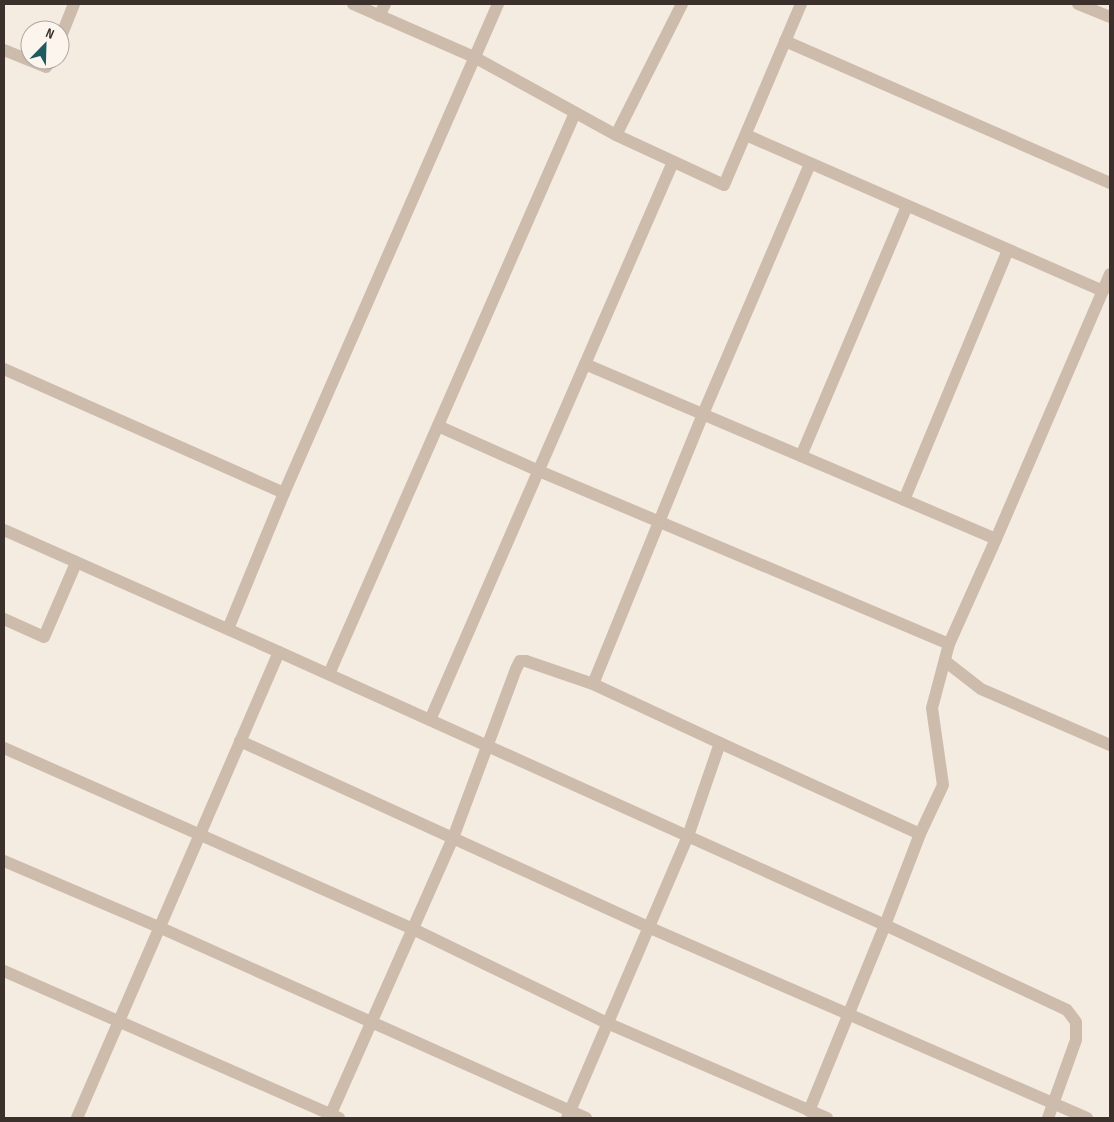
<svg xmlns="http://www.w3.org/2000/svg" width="1114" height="1122" font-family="'Sofia Sans Condensed',sans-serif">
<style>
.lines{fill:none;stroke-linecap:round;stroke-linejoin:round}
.minor{stroke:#cdbbac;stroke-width:12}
</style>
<rect width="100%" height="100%" fill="#f4ebe1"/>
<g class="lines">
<!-- minor -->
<g class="minor">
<path d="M353 4 474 57 616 135 724 185 801 4"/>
<path d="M1078 4 1110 17"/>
<path d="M379 16 385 4"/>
<path d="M60 39 74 4"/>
<path d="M785 41 1110 183"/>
<path d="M4 50 46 67 51 60"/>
<path d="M616 135 682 4"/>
<path d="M746 135 1103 291"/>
<path d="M585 364 996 539 949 644 932 708 943 785 920 834 885 925 809 1111"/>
<path d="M4 369 284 493"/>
<path d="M438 426 539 471 949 644"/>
<path d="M801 456 907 206"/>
<path d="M904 500 1008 250"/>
<path d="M4 530 279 652 885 925 1067 1010 1076 1022V1040L1048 1118"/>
<path d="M996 539 1110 274"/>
<path d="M4 619 44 637 76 563"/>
<path d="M228 629 284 493 498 4"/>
<path d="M945 661 981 689 1110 745"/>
<path d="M329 674 575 113"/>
<path d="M593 684 703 414 810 164"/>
<path d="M430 720 673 162"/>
<path d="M240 741 648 927 1087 1118"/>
<path d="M720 743 920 834"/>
<path d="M4 748 413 929 607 1023 827 1118"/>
<path d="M4 861 161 928 586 1118"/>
<path d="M4 971 339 1118"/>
<path d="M77 1118 279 652"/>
<path d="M329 1118 453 838 516 669 520 661H526L593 684 720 743 688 836 567 1118"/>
</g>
</g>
<!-- border -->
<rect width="1114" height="1122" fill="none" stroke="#3b302b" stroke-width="10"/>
<!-- north arrow -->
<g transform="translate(45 45) rotate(23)"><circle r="24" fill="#fbf5ee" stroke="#aea6a0"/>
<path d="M0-4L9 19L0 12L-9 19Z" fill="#1f5a5e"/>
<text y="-8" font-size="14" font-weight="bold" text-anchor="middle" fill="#3b302b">N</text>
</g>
</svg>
